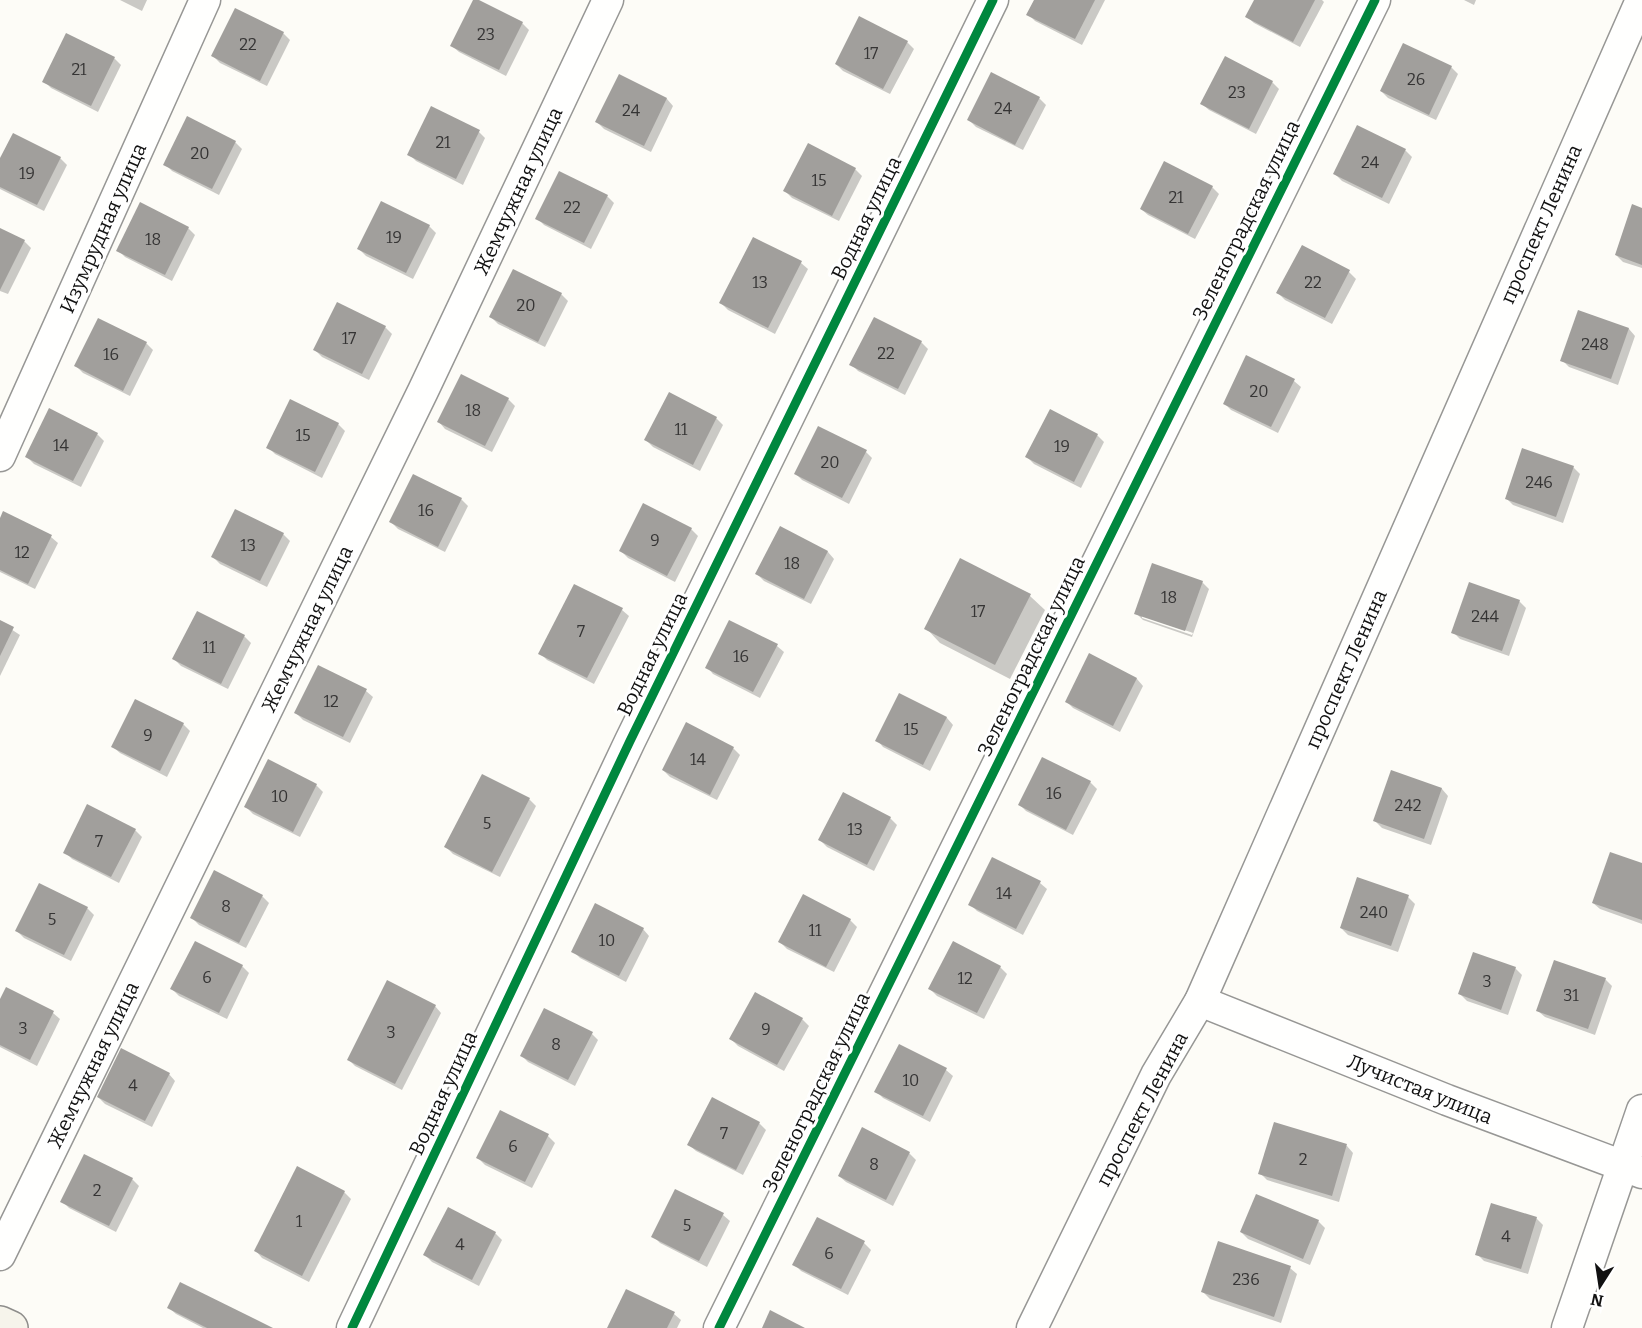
<svg xmlns="http://www.w3.org/2000/svg" width="1642" height="1328" font-family="Bitter,serif">
<style>
.shadow{fill:#0003;fill-rule:evenodd}
.building{fill:#a19f9c}
.lines{fill:none;stroke-linecap:round;stroke-linejoin:round}
.street-casing{stroke:#979795;stroke-width:33}
.secondary-casing{stroke:#8e8d8b;stroke-width:36}
.street{stroke:#fffffe;stroke-width:30}
.secondary{stroke:#f6f4eb;stroke-width:33}
.cycleway-casing{stroke:#fff;stroke-width:13}
.cycleway{stroke:#00873e;stroke-width:9}
.labels{text-anchor:middle;dominant-baseline:central;stroke-width:6;stroke-linejoin:round;paint-order:stroke}
.number-label{font-size:16px;fill:#353434}
.street-label{font-size:20px;fill:#111;stroke:#fff}
</style>
<rect width="100%" height="100%" fill="#fdfcf7"/>
<!-- shadow -->
<g class="shadow">
<path d="M120 0H147L142 11Z"/>
<path d="M474 0 522 23 529 30 506 76 459 52 452 46Z"/>
<path d="M1035 0H1105L1082 45 1035 21 1028 14Z"/>
<path d="M1255 0H1322L1324 2 1300 47 1254 23 1247 17Z"/>
<path d="M1464 0H1476L1474 5Z"/>
<path d="M283 33 290 40 267 86 220 63 213 56Z"/>
<path d="M907 42 914 49 890 94 843 71 836 64Z"/>
<path d="M114 58 121 65 98 112 51 88 44 81Z"/>
<path d="M1451 67 1458 74 1436 120 1388 98 1381 91Z"/>
<path d="M620 76 667 99 673 106 651 152 604 129 597 122Z"/>
<path d="M1272 82 1279 89 1256 134 1209 110 1202 104Z"/>
<path d="M1039 98 1046 105 1023 150 976 127 969 120Z"/>
<path d="M479 132 485 138 463 185 416 161 409 154Z"/>
<path d="M235 142 242 149 219 195 172 171 165 164Z"/>
<path d="M1405 150 1412 157 1389 204 1342 181 1335 174Z"/>
<path d="M60 158 67 165 44 211 0 189V162Z"/>
<path d="M855 169 862 176 839 221 792 198 785 191Z"/>
<path d="M1212 187 1219 194 1195 239 1148 215 1141 209Z"/>
<path d="M607 196 614 203 591 249 544 225 537 218Z"/>
<path d="M1642 209V268L1623 262 1616 255Z"/>
<path d="M429 226 436 233 413 279 366 256 359 249Z"/>
<path d="M188 228 195 235 172 281 125 257 118 250Z"/>
<path d="M0 229 24 241 31 248 8 294 0 291Z"/>
<path d="M801 263 808 269 775 334 728 310 721 303Z"/>
<path d="M1349 272 1356 279 1332 324 1285 300 1278 293Z"/>
<path d="M561 294 568 301 545 347 498 324 491 317Z"/>
<path d="M1579 311 1629 329 1635 336 1618 385 1569 367 1562 360Z"/>
<path d="M385 327 392 334 369 380 322 357 315 350Z"/>
<path d="M921 342 928 349 905 395 858 371 851 364Z"/>
<path d="M146 343 153 350 130 396 83 373 76 366Z"/>
<path d="M1294 381 1301 387 1278 433 1231 410 1224 403Z"/>
<path d="M508 399 515 406 492 452 445 429 439 422Z"/>
<path d="M1051 411 1097 435 1104 442 1081 488 1034 464 1027 457Z"/>
<path d="M716 418 723 425 700 471 653 447 646 440Z"/>
<path d="M338 424 345 431 322 478 275 454 268 447Z"/>
<path d="M97 434 104 441 81 487 34 464 27 457Z"/>
<path d="M866 452 872 458 849 504 802 480 795 473Z"/>
<path d="M1573 467 1580 474 1563 523 1513 505 1507 499Z"/>
<path d="M461 499 468 506 445 552 398 529 391 522Z"/>
<path d="M0 521 51 537 58 543 35 589 0 572Z"/>
<path d="M781 528 828 552 834 559 811 604 764 581 757 574Z"/>
<path d="M691 529 698 536 675 582 628 558 621 551Z"/>
<path d="M283 534 290 541 267 587 220 564 213 557Z"/>
<path d="M961 560 1030 596 1045 610 1010 679 940 643 926 628Z"/>
<path d="M1202 582 1209 589 1192 637 1143 620 1136 613ZM1142 615 1193 633 1192 635 1142 618Z"/>
<path d="M1519 601 1526 608 1509 656 1460 639 1453 632Z"/>
<path d="M622 610 629 616 594 684 547 660 540 653Z"/>
<path d="M0 622 20 635 0 676Z"/>
<path d="M244 636 251 643 228 689 181 666 174 659Z"/>
<path d="M777 646 784 652 760 698 713 674 707 667Z"/>
<path d="M1090 655 1137 679 1143 686 1120 732 1073 708 1067 702Z"/>
<path d="M319 667 366 691 373 697 350 743 303 720 296 713Z"/>
<path d="M900 695 947 718 953 725 930 771 883 747 877 740Z"/>
<path d="M136 701 183 724 190 731 167 777 120 753 113 747Z"/>
<path d="M733 748 740 755 717 800 670 777 663 770Z"/>
<path d="M1392 772 1442 789 1448 796 1431 845 1382 828 1375 821Z"/>
<path d="M1090 782 1097 789 1073 835 1026 811 1020 805Z"/>
<path d="M316 785 323 792 300 837 253 814 246 807Z"/>
<path d="M529 799 536 806 500 877 453 854 446 847Z"/>
<path d="M890 818 897 825 874 871 827 847 820 840Z"/>
<path d="M135 830 142 837 119 883 72 859 65 852Z"/>
<path d="M1642 865V924L1600 909 1593 903Z"/>
<path d="M1040 883 1047 889 1023 935 977 911 970 904Z"/>
<path d="M262 896 269 903 246 948 199 925 192 918Z"/>
<path d="M1408 897 1415 904 1398 952 1348 935 1341 928Z"/>
<path d="M87 908 94 915 71 961 24 938 17 931Z"/>
<path d="M850 920 857 927 834 972 787 949 780 942Z"/>
<path d="M643 929 649 936 626 982 580 958 573 951Z"/>
<path d="M195 943 242 966 249 973 227 1019 179 996 172 989Z"/>
<path d="M1000 967 1007 974 984 1019 937 996 930 989Z"/>
<path d="M1515 968 1522 975 1508 1015 1467 1001 1460 994Z"/>
<path d="M1605 979 1612 986 1595 1035 1545 1017 1538 1011Z"/>
<path d="M6 989 53 1013 60 1019 37 1066 0 1047V1002Z"/>
<path d="M435 1006 441 1013 402 1090 355 1066 348 1059Z"/>
<path d="M802 1019 809 1026 784 1071 738 1046 731 1039Z"/>
<path d="M592 1034 598 1040 575 1086 528 1062 521 1055Z"/>
<path d="M900 1046 946 1070 953 1076 930 1122 883 1098 876 1091Z"/>
<path d="M169 1074 175 1081 152 1127 105 1104 98 1097Z"/>
<path d="M501 1112 548 1136 555 1143 532 1188 485 1165 478 1158Z"/>
<path d="M759 1123 766 1130 743 1175 696 1151 689 1145Z"/>
<path d="M1275 1124 1347 1146 1353 1153 1339 1202 1267 1180 1260 1173Z"/>
<path d="M862 1129 909 1153 916 1160 893 1206 846 1182 839 1176Z"/>
<path d="M132 1179 139 1186 116 1232 69 1208 62 1201Z"/>
<path d="M344 1192 351 1199 309 1282 262 1258 256 1251Z"/>
<path d="M723 1215 730 1221 707 1267 660 1243 653 1236Z"/>
<path d="M1536 1218 1543 1225 1528 1274 1484 1261 1477 1254Z"/>
<path d="M817 1219 864 1243 871 1250 848 1295 801 1271 794 1264Z"/>
<path d="M1318 1221 1325 1228 1310 1265 1248 1239 1241 1232Z"/>
<path d="M495 1233 502 1240 479 1286 432 1262 425 1255Z"/>
<path d="M1290 1268 1297 1274 1281 1323 1210 1299 1203 1292Z"/>
<path d="M169 1308 269 1328H203L176 1314Z"/>
<path d="M674 1314 681 1320 677 1328H608Z"/>
</g>
<!-- building -->
<g class="building">
<path d="M473 0H479L523 22 499 70 450 46Z"/>
<path d="M1034 0H1095L1075 39 1026 15Z"/>
<path d="M1254 0H1315L1293 42 1245 17Z"/>
<path d="M235 8 284 32 260 81 211 56Z"/>
<path d="M859 16 908 41 883 89 835 64Z"/>
<path d="M66 33 115 57 91 106 42 82Z"/>
<path d="M1403 43 1452 66 1429 115 1380 91Z"/>
<path d="M1225 56 1273 81 1249 129 1200 104Z"/>
<path d="M991 72 1040 97 1015 145 967 120Z"/>
<path d="M619 74 667 98 644 146 595 122Z"/>
<path d="M431 106 480 130 456 179 407 155Z"/>
<path d="M187 116 236 141 212 189 163 165Z"/>
<path d="M1357 125 1406 149 1382 198 1333 174Z"/>
<path d="M13 133 61 157 37 205 0 187V158Z"/>
<path d="M808 143 856 168 832 216 783 191Z"/>
<path d="M1164 161 1213 186 1188 234 1140 209Z"/>
<path d="M559 171 608 195 584 243 535 219Z"/>
<path d="M381 201 430 225 406 273 357 249Z"/>
<path d="M140 202 189 227 165 275 116 251Z"/>
<path d="M1632 204 1642 208V265L1615 255Z"/>
<path d="M0 228 25 240 0 290Z"/>
<path d="M753 237 802 261 768 328 719 303Z"/>
<path d="M1302 245 1350 270 1325 318 1276 293Z"/>
<path d="M513 269 562 293 538 342 489 317Z"/>
<path d="M337 302 386 326 362 374 313 350Z"/>
<path d="M1578 310 1629 328 1611 379 1560 361Z"/>
<path d="M874 317 922 341 898 389 849 365Z"/>
<path d="M98 318 147 342 123 391 74 366Z"/>
<path d="M1246 355 1295 379 1271 427 1223 404Z"/>
<path d="M461 374 509 398 485 446 437 422Z"/>
<path d="M669 392 717 417 693 465 644 440Z"/>
<path d="M290 399 339 423 315 472 266 448Z"/>
<path d="M49 408 98 433 73 481 25 457Z"/>
<path d="M1050 409 1098 434 1074 482 1025 457Z"/>
<path d="M818 426 867 450 842 498 794 474Z"/>
<path d="M1522 448 1574 466 1556 517 1505 499Z"/>
<path d="M413 474 462 498 438 547 389 522Z"/>
<path d="M643 503 692 528 667 576 619 551Z"/>
<path d="M235 509 284 533 260 581 211 557Z"/>
<path d="M3 511 52 535 28 584 0 570V518Z"/>
<path d="M780 526 828 551 804 599 755 574Z"/>
<path d="M960 558 1031 594 995 665 924 629Z"/>
<path d="M1152 563 1203 581 1185 631 1134 614Z"/>
<path d="M1469 582 1520 600 1502 651 1451 633Z"/>
<path d="M574 584 623 608 587 678 538 654Z"/>
<path d="M197 611 245 635 221 684 172 659Z"/>
<path d="M0 620 14 627 0 656Z"/>
<path d="M729 620 778 644 753 692 705 668Z"/>
<path d="M1089 653 1137 678 1113 726 1065 702Z"/>
<path d="M318 665 367 689 343 737 294 713Z"/>
<path d="M899 693 947 717 923 765 875 741Z"/>
<path d="M135 699 184 723 160 771 111 747Z"/>
<path d="M686 722 734 747 710 795 662 770Z"/>
<path d="M1042 757 1091 781 1066 830 1018 805Z"/>
<path d="M268 759 317 784 293 832 244 807Z"/>
<path d="M1391 770 1442 788 1424 839 1373 821Z"/>
<path d="M482 774 530 798 492 872 444 847Z"/>
<path d="M843 792 891 817 867 865 818 840Z"/>
<path d="M87 804 136 829 111 877 63 853Z"/>
<path d="M1610 852 1642 863V920L1592 903Z"/>
<path d="M992 857 1041 881 1016 929 968 905Z"/>
<path d="M214 870 263 895 239 943 190 918Z"/>
<path d="M1357 877 1409 895 1391 946 1340 928Z"/>
<path d="M39 883 88 907 64 955 15 931Z"/>
<path d="M803 894 851 919 826 967 778 942Z"/>
<path d="M595 903 644 928 619 976 571 952Z"/>
<path d="M195 941 243 965 219 1013 170 989Z"/>
<path d="M953 941 1001 966 977 1013 928 989Z"/>
<path d="M1473 952 1516 967 1501 1010 1458 994Z"/>
<path d="M1554 960 1606 978 1588 1029 1536 1011Z"/>
<path d="M387 980 436 1005 395 1084 347 1060Z"/>
<path d="M6 987 54 1011 30 1060 0 1045V999Z"/>
<path d="M755 992 803 1018 777 1065 729 1039Z"/>
<path d="M544 1008 593 1032 568 1080 520 1056Z"/>
<path d="M899 1044 947 1068 923 1116 874 1092Z"/>
<path d="M121 1048 170 1073 145 1121 97 1097Z"/>
<path d="M712 1097 760 1122 736 1170 687 1145Z"/>
<path d="M500 1110 549 1134 525 1182 476 1158Z"/>
<path d="M1274 1122 1347 1144 1332 1196 1258 1174Z"/>
<path d="M862 1127 910 1152 886 1200 838 1176Z"/>
<path d="M84 1154 133 1178 109 1226 60 1202Z"/>
<path d="M297 1166 345 1191 302 1276 254 1251Z"/>
<path d="M675 1189 724 1213 699 1261 651 1237Z"/>
<path d="M1256 1194 1319 1220 1303 1259 1240 1232Z"/>
<path d="M1491 1203 1537 1217 1521 1269 1475 1255Z"/>
<path d="M448 1207 496 1232 472 1280 423 1255Z"/>
<path d="M817 1217 865 1241 841 1289 792 1265Z"/>
<path d="M1218 1241 1291 1266 1274 1317 1201 1292Z"/>
<path d="M180 1282 273 1328H207L167 1308Z"/>
<path d="M626 1289 675 1312 667 1328H607Z"/>
<path d="M770 1310 805 1328H762Z"/>
</g>
<g class="lines">
<!-- street casing -->
<g class="street-casing">
<g id="street">
<path d="M0 456 205 0"/>
<path d="M1200 1001 1447 1100 1642 1173"/>
<path d="M0 1255 423 391 608 0"/>
<path d="M352 1328 630 741 993 0"/>
<path d="M719 1328 1375 0"/>
<path d="M1032 1328 1156 1075 1200 1001 1641 0"/>
<path d="M1567 1328 1642 1110"/>
</g>
</g>
<!-- secondary casing -->
<g class="secondary-casing">
<path id="secondary" d="M0 1323 11 1328"/>
</g>
<!-- street -->
<use href="#street" class="street"/>
<!-- secondary -->
<use href="#secondary" class="secondary"/>
<!-- cycleway casing -->
<g class="cycleway-casing">
<g id="cycleway">
<path d="M352 1328 630 741 993 0"/>
<path d="M719 1328 1375 0"/>
</g>
</g>
<!-- cycleway -->
<use href="#cycleway" class="cycleway"/>
</g>
<g class="labels">
<!-- number labels -->
<g class="number-label">
<text x="486" y="34">23</text>
<text x="248" y="44">22</text>
<text x="871" y="53">17</text>
<text x="79" y="69">21</text>
<text x="1416" y="79">26</text>
<text x="1237" y="92">23</text>
<text x="1003" y="108">24</text>
<text x="631" y="110">24</text>
<text x="443" y="142">21</text>
<text x="200" y="153">20</text>
<text x="1370" y="162">24</text>
<text x="27" y="173">19</text>
<text x="819" y="180">15</text>
<text x="1176" y="197">21</text>
<text x="572" y="207">22</text>
<text x="394" y="237">19</text>
<text x="153" y="239">18</text>
<text x="760" y="282">13</text>
<text x="1313" y="282">22</text>
<text x="526" y="305">20</text>
<text x="349" y="338">17</text>
<text x="1595" y="344">248</text>
<text x="886" y="353">22</text>
<text x="111" y="354">16</text>
<text x="1259" y="391">20</text>
<text x="473" y="410">18</text>
<text x="681" y="429">11</text>
<text x="303" y="435">15</text>
<text x="61" y="445">14</text>
<text x="1062" y="446">19</text>
<text x="830" y="462">20</text>
<text x="1539" y="482">246</text>
<text x="426" y="510">16</text>
<text x="655" y="540">9</text>
<text x="248" y="545">13</text>
<text x="22" y="552">12</text>
<text x="792" y="563">18</text>
<text x="1169" y="597">18</text>
<text x="978" y="611">17</text>
<text x="1485" y="616">244</text>
<text x="581" y="631">7</text>
<text x="209" y="647">11</text>
<text x="741" y="656">16</text>
<text x="331" y="701">12</text>
<text x="911" y="729">15</text>
<text x="148" y="735">9</text>
<text x="698" y="759">14</text>
<text x="1054" y="793">16</text>
<text x="280" y="796">10</text>
<text x="1408" y="805">242</text>
<text x="487" y="823">5</text>
<text x="855" y="829">13</text>
<text x="99" y="841">7</text>
<text x="1004" y="893">14</text>
<text x="226" y="906">8</text>
<text x="1374" y="912">240</text>
<text x="52" y="919">5</text>
<text x="815" y="930">11</text>
<text x="607" y="940">10</text>
<text x="207" y="977">6</text>
<text x="965" y="978">12</text>
<text x="1487" y="981">3</text>
<text x="1571" y="995">31</text>
<text x="23" y="1028">3</text>
<text x="766" y="1029">9</text>
<text x="391" y="1032">3</text>
<text x="556" y="1044">8</text>
<text x="911" y="1080">10</text>
<text x="133" y="1085">4</text>
<text x="724" y="1133">7</text>
<text x="513" y="1146">6</text>
<text x="1303" y="1159">2</text>
<text x="874" y="1164">8</text>
<text x="97" y="1190">2</text>
<text x="299" y="1221">1</text>
<text x="687" y="1225">5</text>
<text x="1506" y="1236">4</text>
<text x="460" y="1244">4</text>
<text x="829" y="1253">6</text>
<text x="1246" y="1279">236</text>
</g>
<!-- street labels -->
<g class="street-label">
<text transform="translate(518 191) rotate(-65)">Жемчужная улица</text>
<text transform="translate(866 218) rotate(-64)">Водная улица</text>
<text transform="translate(1246 220) rotate(-64)">Зеленоградская улица</text>
<text transform="translate(1541 224) rotate(-66)">проспект Ленина</text>
<text transform="translate(103 228) rotate(-66)">Изумрудная улица</text>
<text transform="translate(307 629) rotate(-64)">Жемчужная улица</text>
<text transform="translate(652 654) rotate(-64)">Водная улица</text>
<text transform="translate(1031 656) rotate(-64)">Зеленоградская улица</text>
<text transform="translate(1346 669) rotate(-66)">проспект Ленина</text>
<text transform="translate(93 1065) rotate(-64)">Жемчужная улица</text>
<text transform="translate(1420 1089) rotate(22)">Лучистая улица</text>
<text transform="translate(816 1092) rotate(-64)">Зеленоградская улица</text>
<text transform="translate(443 1093) rotate(-65)">Водная улица</text>
<text transform="translate(1142 1109) rotate(-62)">проспект Ленина</text>
</g>
</g>
<!-- north arrow -->
<g transform="translate(1600 1286) rotate(192)" stroke="#ffffff" stroke-width="4.5" paint-order="stroke">
<path d="M0-4.5L10 22L0 15L-10 22Z" fill="#111111"/>
<text y="-9" font-size="16" font-weight="bold" text-anchor="middle" fill="#111111">N</text>
</g>
</svg>
